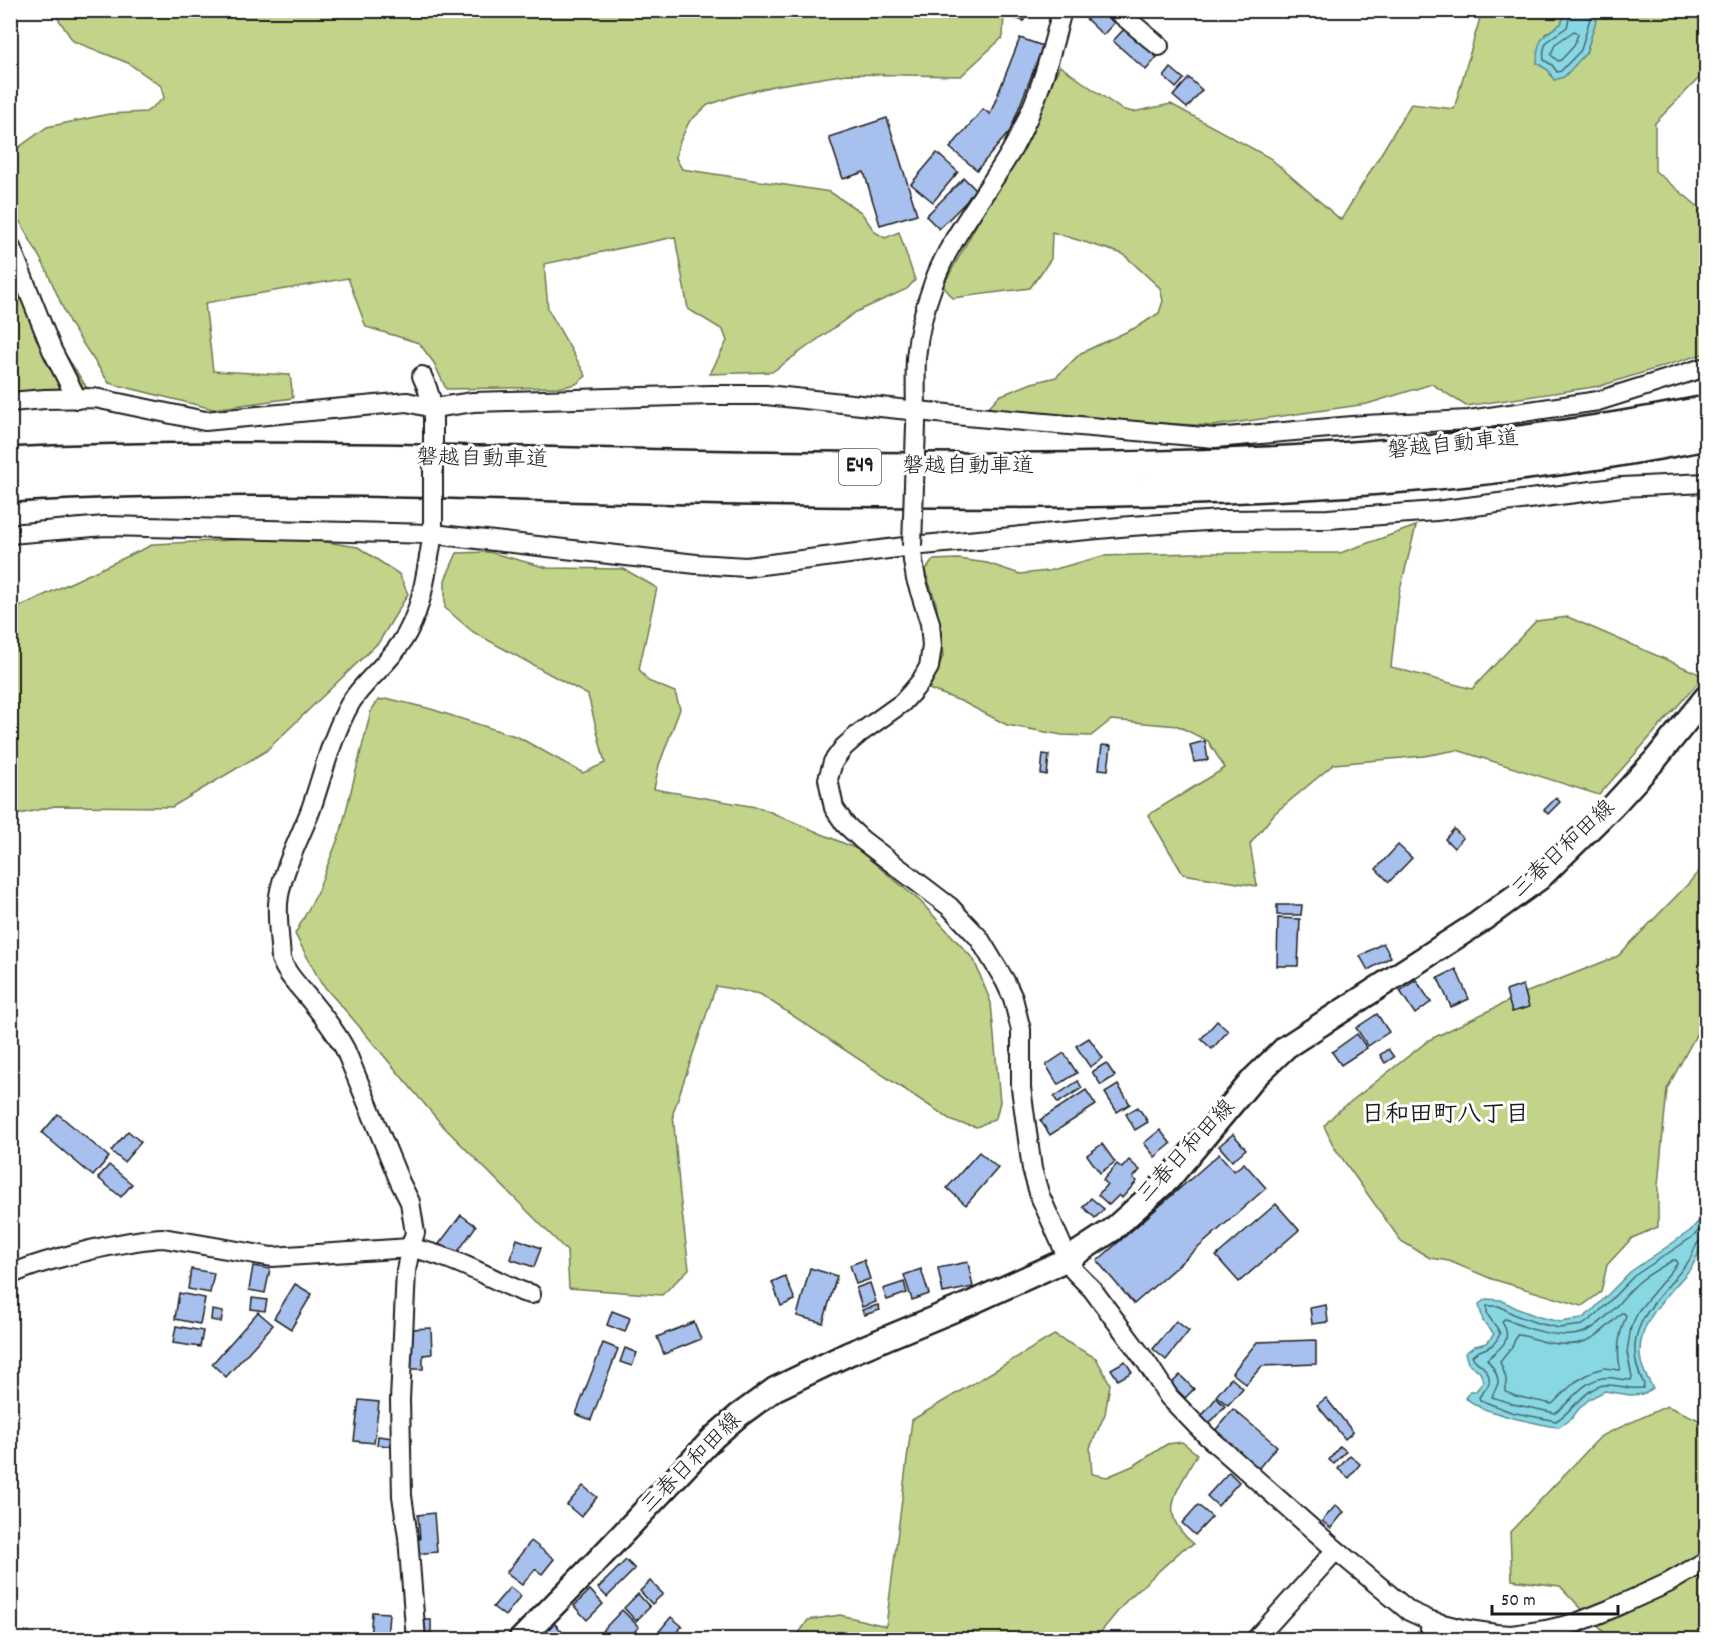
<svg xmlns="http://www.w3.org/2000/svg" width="1717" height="1650" font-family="Dekko,'Klee One',sans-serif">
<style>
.green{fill:#c1d48a;stroke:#6e7853;stroke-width:1.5}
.water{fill:#88d8e3;stroke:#5d8d93;stroke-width:1.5}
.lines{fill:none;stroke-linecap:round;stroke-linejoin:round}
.shore{stroke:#47676c;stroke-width:1.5}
.building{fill:#a7c0ed;stroke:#1c1c1c;stroke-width:1.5}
.minor-casing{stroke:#1c1c1c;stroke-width:22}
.major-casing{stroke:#1c1c1c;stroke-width:27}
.highway-casing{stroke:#1c1c1c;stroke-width:32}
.minor{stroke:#fff;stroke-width:18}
.major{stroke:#fff;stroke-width:22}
.highway{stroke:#fff;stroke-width:27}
.minor-bridge-casing{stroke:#1c1c1c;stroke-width:22;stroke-linecap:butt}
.minor-bridge{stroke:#fff;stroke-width:18}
.labels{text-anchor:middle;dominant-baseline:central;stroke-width:6;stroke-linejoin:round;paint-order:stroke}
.shield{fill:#fff;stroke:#606060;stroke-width:1.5}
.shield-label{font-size:21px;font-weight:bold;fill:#1c1c1c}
.street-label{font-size:22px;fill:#1c1c1c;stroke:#fff}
.neighbourhood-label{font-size:24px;font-weight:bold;fill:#1c1c1c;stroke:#fff}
</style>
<rect width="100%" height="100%" fill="#fff"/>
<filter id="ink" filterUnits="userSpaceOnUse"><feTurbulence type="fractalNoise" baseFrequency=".0167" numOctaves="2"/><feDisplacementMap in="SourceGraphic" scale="12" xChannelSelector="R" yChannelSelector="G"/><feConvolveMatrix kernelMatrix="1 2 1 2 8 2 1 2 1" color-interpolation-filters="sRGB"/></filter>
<g filter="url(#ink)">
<!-- green -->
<g class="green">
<path d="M53 11 1004 10 1003 37 961 76 847 74 773 86 734 96 708 105 689 122 678 146 676 158 682 169 830 192 861 212 875 232 885 238 899 232 915 280 907 289 856 312 772 372 710 374 727 341 723 330 688 309 675 237 544 264 548 309 586 376 576 384 563 387 446 389 434 363 419 343 366 327 348 278 205 303 213 371 290 375 293 398 213 409 109 383 70 324 46 269 11 205V153L47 127 109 114 146 112 164 98 161 86 128 63 73 41Z"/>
<path d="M1482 11H1566L1561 24 1545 34 1537 63 1548 70 1586 53 1597 17 1605 11H1706V71L1655 123V171L1706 213V353L1600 386 1466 406 1432 384 1367 404 1213 426 983 413 999 396 1032 383 1056 377 1081 353 1139 326 1159 313 1163 301 1160 288 1123 254 1052 232 1051 259 1030 288 953 298 943 286 1030 127 1060 66 1121 109 1133 112 1171 104 1270 158 1341 220 1411 104 1454 109Z"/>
<path d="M10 268 11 269 92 396 11 405Z"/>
<path d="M1416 526 1399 594 1391 667 1472 689 1536 621 1568 617 1704 676 1599 795 1457 750 1424 756 1334 764 1275 813 1250 844 1257 886 1183 874 1148 815 1225 768 1208 741 1178 726 1111 720 1091 736 1062 735 1007 725 963 702 929 689 943 656 936 603 925 571 933 560 958 559 987 563 1020 574 1048 571 1103 556 1193 553H1340Z"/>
<path d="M293 537 358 547 399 574 408 594 379 642 266 751 172 807 55 806 11 816 10 611 154 544Z"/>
<path d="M489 552 548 568 624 569 657 588 639 669 648 681 675 692 680 709 659 765 654 789 761 808 857 849 920 901 974 960 991 1003 1000 1102 996 1118 977 1127 954 1122 760 994 716 986 673 1113 680 1196 689 1269 662 1295 569 1288 567 1251 443 1126 352 1018 321 983 295 934 316 895 341 831 371 711 378 700 390 699 431 709 518 737 583 773 605 763 588 695 473 632 445 608V580L457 553Z"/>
<path d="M1706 862V1016L1667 1089 1658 1185V1227L1632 1238 1607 1265 1601 1292 1582 1306 1492 1279 1449 1261 1430 1258 1401 1241 1334 1147 1324 1126 1335 1114 1429 1040 1525 993 1618 956 1689 883Z"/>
<path d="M1054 1335 1096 1358 1110 1384 1105 1414 1090 1448 1092 1474 1107 1477 1135 1465 1167 1444 1182 1442 1197 1454C1179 1490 1154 1512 1194 1544L1183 1549 1127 1600 1100 1633 1098 1639H795L808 1620 840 1615 886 1626 912 1420Z"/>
<path d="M1667 1406 1706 1423V1639H1610L1560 1586 1512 1580 1510 1532 1601 1436Z"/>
</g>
<!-- water -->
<g class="water">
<path d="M1566 11H1605L1597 17 1586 53 1564 77 1554 80 1548 70 1537 63C1537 39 1542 36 1561 24Z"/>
<path d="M1706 1213V1241C1699 1249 1697 1260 1690 1269 1670 1294 1639 1319 1640 1353 1640 1366 1647 1378 1653 1388L1644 1394 1630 1395 1605 1391 1589 1399 1578 1410 1572 1418 1559 1427 1549 1426 1509 1417 1481 1408 1465 1398 1470 1391H1476L1484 1381 1479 1371 1468 1363 1465 1353 1475 1346 1487 1343 1494 1334 1483 1321 1479 1304 1486 1299 1501 1300 1518 1309 1539 1317 1560 1322 1581 1319 1592 1311 1630 1272 1690 1231Z"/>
</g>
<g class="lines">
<!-- shore -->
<g class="shore">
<path d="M1571 10 1567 27C1553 38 1541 39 1544 60L1552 65 1557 72 1561 71 1581 50 1591 15 1595 10"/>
<path d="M1574 31 1578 34 1574 46 1561 60 1558 61 1551 55 1555 44Z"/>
<path d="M1706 1221 1694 1236 1634 1276 1596 1315 1583 1325 1559 1328 1537 1323 1515 1315 1499 1306H1487C1485 1319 1497 1323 1500 1334 1491 1353 1484 1345 1472 1356 1475 1362 1478 1362 1482 1366 1495 1379 1489 1386 1479 1397L1480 1400 1511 1412 1556 1421C1572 1412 1587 1386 1605 1385 1618 1384 1630 1390 1643 1388L1644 1384C1616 1330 1657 1302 1688 1262 1694 1254 1695 1239 1706 1238"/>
<path d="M1673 1260H1676L1677 1264 1639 1310 1631 1327 1627 1352 1632 1377 1631 1380C1622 1381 1611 1376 1602 1378 1579 1383 1571 1403 1555 1413L1513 1404 1492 1397C1493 1392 1497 1388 1498 1383 1499 1374 1491 1365 1487 1359 1500 1349 1514 1340 1502 1322L1504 1319H1506C1526 1329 1566 1342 1587 1331 1606 1322 1622 1297 1638 1283 1648 1274 1662 1267 1673 1260Z"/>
<path d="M1624 1313 1626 1316C1619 1333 1616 1349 1620 1367L1619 1370 1604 1368 1594 1371 1575 1382 1552 1404 1515 1396 1506 1392V1378L1500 1362 1512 1347 1517 1335C1526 1335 1536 1340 1545 1342 1583 1350 1596 1339 1621 1313Z"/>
</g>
</g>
<!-- building -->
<g class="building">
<path d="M1012 10H1027L1024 21 1010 17Z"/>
<path d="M1077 10H1100L1114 23 1103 35Z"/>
<path d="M1125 28 1157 57 1146 70 1113 41Z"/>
<path d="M1020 38 1043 46 1010 131 977 170 950 148 983 109 990 114Z"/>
<path d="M1171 68 1184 79 1176 88 1164 77Z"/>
<path d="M1189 78 1202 90 1187 108 1173 96Z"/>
<path d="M887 118 917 214 880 225 864 172 843 179 829 137Z"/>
<path d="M937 153 958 172 933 202 911 184Z"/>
<path d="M964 178 977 191 939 229 926 216Z"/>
<path d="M1205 741 1208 760 1194 762 1190 745Z"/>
<path d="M1102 745 1111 746 1108 770 1099 769Z"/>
<path d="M1043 754 1049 755 1047 775 1041 774Z"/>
<path d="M1556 798 1560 802 1548 814 1544 810Z"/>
<path d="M1454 829 1463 838 1454 848 1445 839Z"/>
<path d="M1398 845 1412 858 1389 882 1376 869Z"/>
<path d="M1277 905H1302L1301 915H1277Z"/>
<path d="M1278 918 1300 919 1298 966H1277Z"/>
<path d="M1383 943 1391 957 1368 970 1360 956Z"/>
<path d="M1456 969 1469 999 1451 1007 1438 978Z"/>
<path d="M1416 980 1431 1002 1415 1014 1400 991Z"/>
<path d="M1523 985 1529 1007 1512 1012 1506 991Z"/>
<path d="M1377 1014 1389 1032 1368 1046 1356 1028Z"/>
<path d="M1217 1021 1228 1031 1212 1049 1201 1039Z"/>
<path d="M1357 1034 1367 1048 1341 1065 1332 1052Z"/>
<path d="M1089 1038 1103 1058 1090 1067 1076 1046Z"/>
<path d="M1388 1049 1394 1057 1385 1063 1380 1055Z"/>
<path d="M1064 1053 1077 1073 1058 1085 1046 1065Z"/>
<path d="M1106 1063 1115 1076 1101 1085 1092 1072Z"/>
<path d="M1078 1081 1082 1088 1058 1103 1054 1097Z"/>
<path d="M1118 1085 1130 1104 1117 1112 1105 1093Z"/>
<path d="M1086 1090 1096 1105 1050 1135 1040 1120Z"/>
<path d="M1138 1107 1148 1122 1135 1130 1126 1114Z"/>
<path d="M58 1114 109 1157 93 1176 42 1133Z"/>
<path d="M1160 1130 1171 1144 1155 1157 1144 1143Z"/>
<path d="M128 1131 141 1142 124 1162 111 1151Z"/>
<path d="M1233 1134 1246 1149 1232 1161 1219 1146Z"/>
<path d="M1102 1144 1115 1162 1100 1173 1087 1155Z"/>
<path d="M979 1152 998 1168 966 1205 947 1188Z"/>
<path d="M1219 1154 1234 1171 1244 1163 1266 1188 1134 1304 1097 1261Z"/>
<path d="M1129 1160 1140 1170 1133 1178 1137 1181 1122 1198 1119 1195 1109 1205 1098 1195 1107 1184 1103 1180 1117 1164 1122 1168Z"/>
<path d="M109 1165 132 1184 121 1197 98 1178Z"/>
<path d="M1091 1198 1104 1209 1095 1218 1083 1207Z"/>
<path d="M1276 1204 1299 1230 1239 1282 1216 1256Z"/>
<path d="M461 1215 476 1226 455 1256 439 1244Z"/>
<path d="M517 1239 541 1248 534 1267 510 1259Z"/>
<path d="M864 1260 870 1279 856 1284 850 1265Z"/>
<path d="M968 1262 973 1287 943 1293 938 1268Z"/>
<path d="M253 1266 270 1269 265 1293 249 1290Z"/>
<path d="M810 1268 837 1276 823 1323 797 1316Z"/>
<path d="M191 1269 214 1273 210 1293 188 1289Z"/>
<path d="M921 1269 929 1294 912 1300 904 1275Z"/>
<path d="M785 1276 795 1300 781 1306 772 1282Z"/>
<path d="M904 1282 907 1293 887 1300 883 1289Z"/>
<path d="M870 1283 876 1302 862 1307 856 1288Z"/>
<path d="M295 1284 312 1294 291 1329 274 1318Z"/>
<path d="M179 1293 205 1298 200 1324 175 1319Z"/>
<path d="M252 1298 267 1300 265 1311 251 1309Z"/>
<path d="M878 1305 880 1310 864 1315 862 1310Z"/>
<path d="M1326 1305 1328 1322 1312 1324 1310 1308Z"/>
<path d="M212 1310 223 1312 221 1322 211 1320Z"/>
<path d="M612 1311 630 1318 625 1332 607 1325Z"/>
<path d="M258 1312 273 1325 226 1377 212 1364Z"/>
<path d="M1176 1321 1189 1331 1166 1360 1153 1349Z"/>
<path d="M694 1322 701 1339 664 1354 657 1337Z"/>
<path d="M176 1326 203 1331 200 1347 173 1343Z"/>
<path d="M431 1328 432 1354 423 1355V1369H405V1349H412L411 1329Z"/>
<path d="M1316 1340V1364L1262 1366 1246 1384 1232 1373 1257 1342Z"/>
<path d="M603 1343 618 1349 591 1420 576 1414Z"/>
<path d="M625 1348 637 1353 632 1366 620 1362Z"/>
<path d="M1125 1361 1132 1372 1118 1380 1111 1369Z"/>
<path d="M1180 1375 1194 1389 1185 1398 1171 1384Z"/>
<path d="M1231 1378 1243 1388 1228 1405 1216 1396Z"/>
<path d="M1216 1398 1225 1406 1209 1424 1201 1417Z"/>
<path d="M1326 1398 1353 1432 1345 1439 1317 1405Z"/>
<path d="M359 1400 379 1402 374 1443 354 1441Z"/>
<path d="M1233 1409 1277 1446 1258 1469 1214 1432Z"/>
<path d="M378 1436 392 1438 391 1446 377 1445Z"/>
<path d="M1340 1446 1346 1451 1334 1464 1329 1460Z"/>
<path d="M1350 1455 1360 1464 1349 1478 1338 1469Z"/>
<path d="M1229 1472 1239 1482 1218 1506 1207 1496Z"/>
<path d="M583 1486 597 1497 581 1517 567 1505Z"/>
<path d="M1198 1505 1212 1517 1195 1535 1182 1523Z"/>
<path d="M1336 1505 1344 1512 1331 1528 1322 1521Z"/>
<path d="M434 1513 437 1552 413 1554 412 1540 420 1539 418 1515Z"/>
<path d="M531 1541 554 1559 542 1574 535 1569 522 1585 506 1573Z"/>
<path d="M626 1560 635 1569 607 1597 598 1588Z"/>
<path d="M650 1581 663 1594 652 1604 640 1591Z"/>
<path d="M510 1587 521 1596 505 1616 493 1607Z"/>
<path d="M590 1590 603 1604 587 1620 574 1606Z"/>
<path d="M638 1594 650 1607 636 1621 624 1608Z"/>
<path d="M622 1610 639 1627 626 1640H610L602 1631Z"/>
<path d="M372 1612 389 1613 387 1640H370Z"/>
<path d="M671 1617 682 1626 671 1640H652Z"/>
<rect x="421" y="1620" width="10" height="19"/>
<path d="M554 1623 570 1640H538Z"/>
</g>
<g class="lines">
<!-- minor casing -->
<g class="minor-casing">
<g id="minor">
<path d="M1116 10 1159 46"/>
<path d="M10 245 52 350 77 399"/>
<path d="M422 376C429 390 433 403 433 419"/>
<path d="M10 402 45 399 95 398 205 421 407 402 433 408 473 402 710 395H766L966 416 1215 438 1364 425 1469 420 1598 401 1706 367"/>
<path d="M916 423C916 401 915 379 916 358 918 333 925 306 934 282 951 235 988 192 1013 148 1037 105 1050 58 1062 10"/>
<path d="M10 534 105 526 433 534 696 564 746 567 912 546 1131 526 1221 520 1328 519 1436 511 1622 487 1706 483"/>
<path d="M912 546 913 561 916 579 930 623 932 646 929 667 921 681 912 692 902 703 860 733 844 747 833 762 828 779 834 808 845 824 862 840 950 907 963 921 979 938 1005 981 1013 998 1021 1030V1088L1032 1169 1040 1196 1068 1259 1075 1272 1092 1289 1147 1363 1169 1397 1206 1435 1336 1550 1409 1611 1431 1621 1462 1629 1496 1634 1512 1635 1546 1630 1576 1623 1611 1609 1668 1583 1706 1561"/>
<path d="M10 1275C36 1263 63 1257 90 1250 114 1245 139 1239 163 1238L272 1257 410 1248C451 1255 485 1276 523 1292L531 1294"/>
<path d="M1431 1621 1430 1630 1433 1640"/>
<path d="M416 1640 408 1537 402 1496 400 1400 406 1271 410 1248 415 1233 410 1202 400 1182 345 1049C334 1029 320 1012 306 995 296 983 286 973 281 959 280 941 277 922 278 904 280 874 300 838 311 809 323 774 332 735 351 702 365 680 387 665 401 643 423 611 426 571 433 534V525"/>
<path d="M1255 1640 1336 1550"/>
</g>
</g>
<!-- major casing -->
<g class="major-casing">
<path id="major" d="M520 1640 596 1562 714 1437 738 1416 775 1389 848 1354 971 1303 1068 1259 1112 1230 1169 1179 1253 1079 1286 1047 1478 923 1540 878 1612 807 1655 760 1706 697"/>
</g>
<!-- highway casing -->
<g class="highway-casing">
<g id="highway">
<path d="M10 462C81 458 153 458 224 457 327 457 429 459 531 461 702 465 873 468 1044 467 1266 465 1489 454 1706 410"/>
<path d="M10 488C195 476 381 482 565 487 725 491 884 494 1044 493 1265 491 1489 480 1706 436"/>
</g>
</g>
<!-- minor -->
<use href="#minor" class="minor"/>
<!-- major -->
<use href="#major" class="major"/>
<!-- highway -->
<use href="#highway" class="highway"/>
<!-- minor-bridge casing -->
<g class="minor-bridge-casing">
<g id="minor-bridge">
<path d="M433 420V525"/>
<path d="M912 546 916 425"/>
</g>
</g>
<!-- minor-bridge -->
<use href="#minor-bridge" class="minor-bridge"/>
</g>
</g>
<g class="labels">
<!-- shield labels -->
<rect class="shield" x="839" y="449" width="42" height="36" rx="4.5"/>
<g class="shield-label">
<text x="860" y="467">E49</text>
</g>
<!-- street labels -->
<g class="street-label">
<text transform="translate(1453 446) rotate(-6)">磐越自動車道</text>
<text transform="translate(482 460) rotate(1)">磐越自動車道</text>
<text x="968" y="467">磐越自動車道</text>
<text transform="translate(1564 850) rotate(-43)">三春日和田線</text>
<text transform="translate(1187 1152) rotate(-47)">三春日和田線</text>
<text transform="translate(692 1464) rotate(-45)">三春日和田線</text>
</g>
<!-- neighbourhood labels -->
<g class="neighbourhood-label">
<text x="1445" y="1116">日和田町八丁目</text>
</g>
</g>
<!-- margin -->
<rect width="1717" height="1650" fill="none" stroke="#fff" stroke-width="36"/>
<rect x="18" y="18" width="1681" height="1614" fill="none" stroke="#1c1c1c" stroke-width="2" filter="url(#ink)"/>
<!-- scale -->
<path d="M1492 1605v9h126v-9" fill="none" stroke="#1c1c1c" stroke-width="3"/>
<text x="1501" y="1605" font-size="18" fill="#1c1c1c" stroke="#ffffff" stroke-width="4.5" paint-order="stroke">50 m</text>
</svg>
